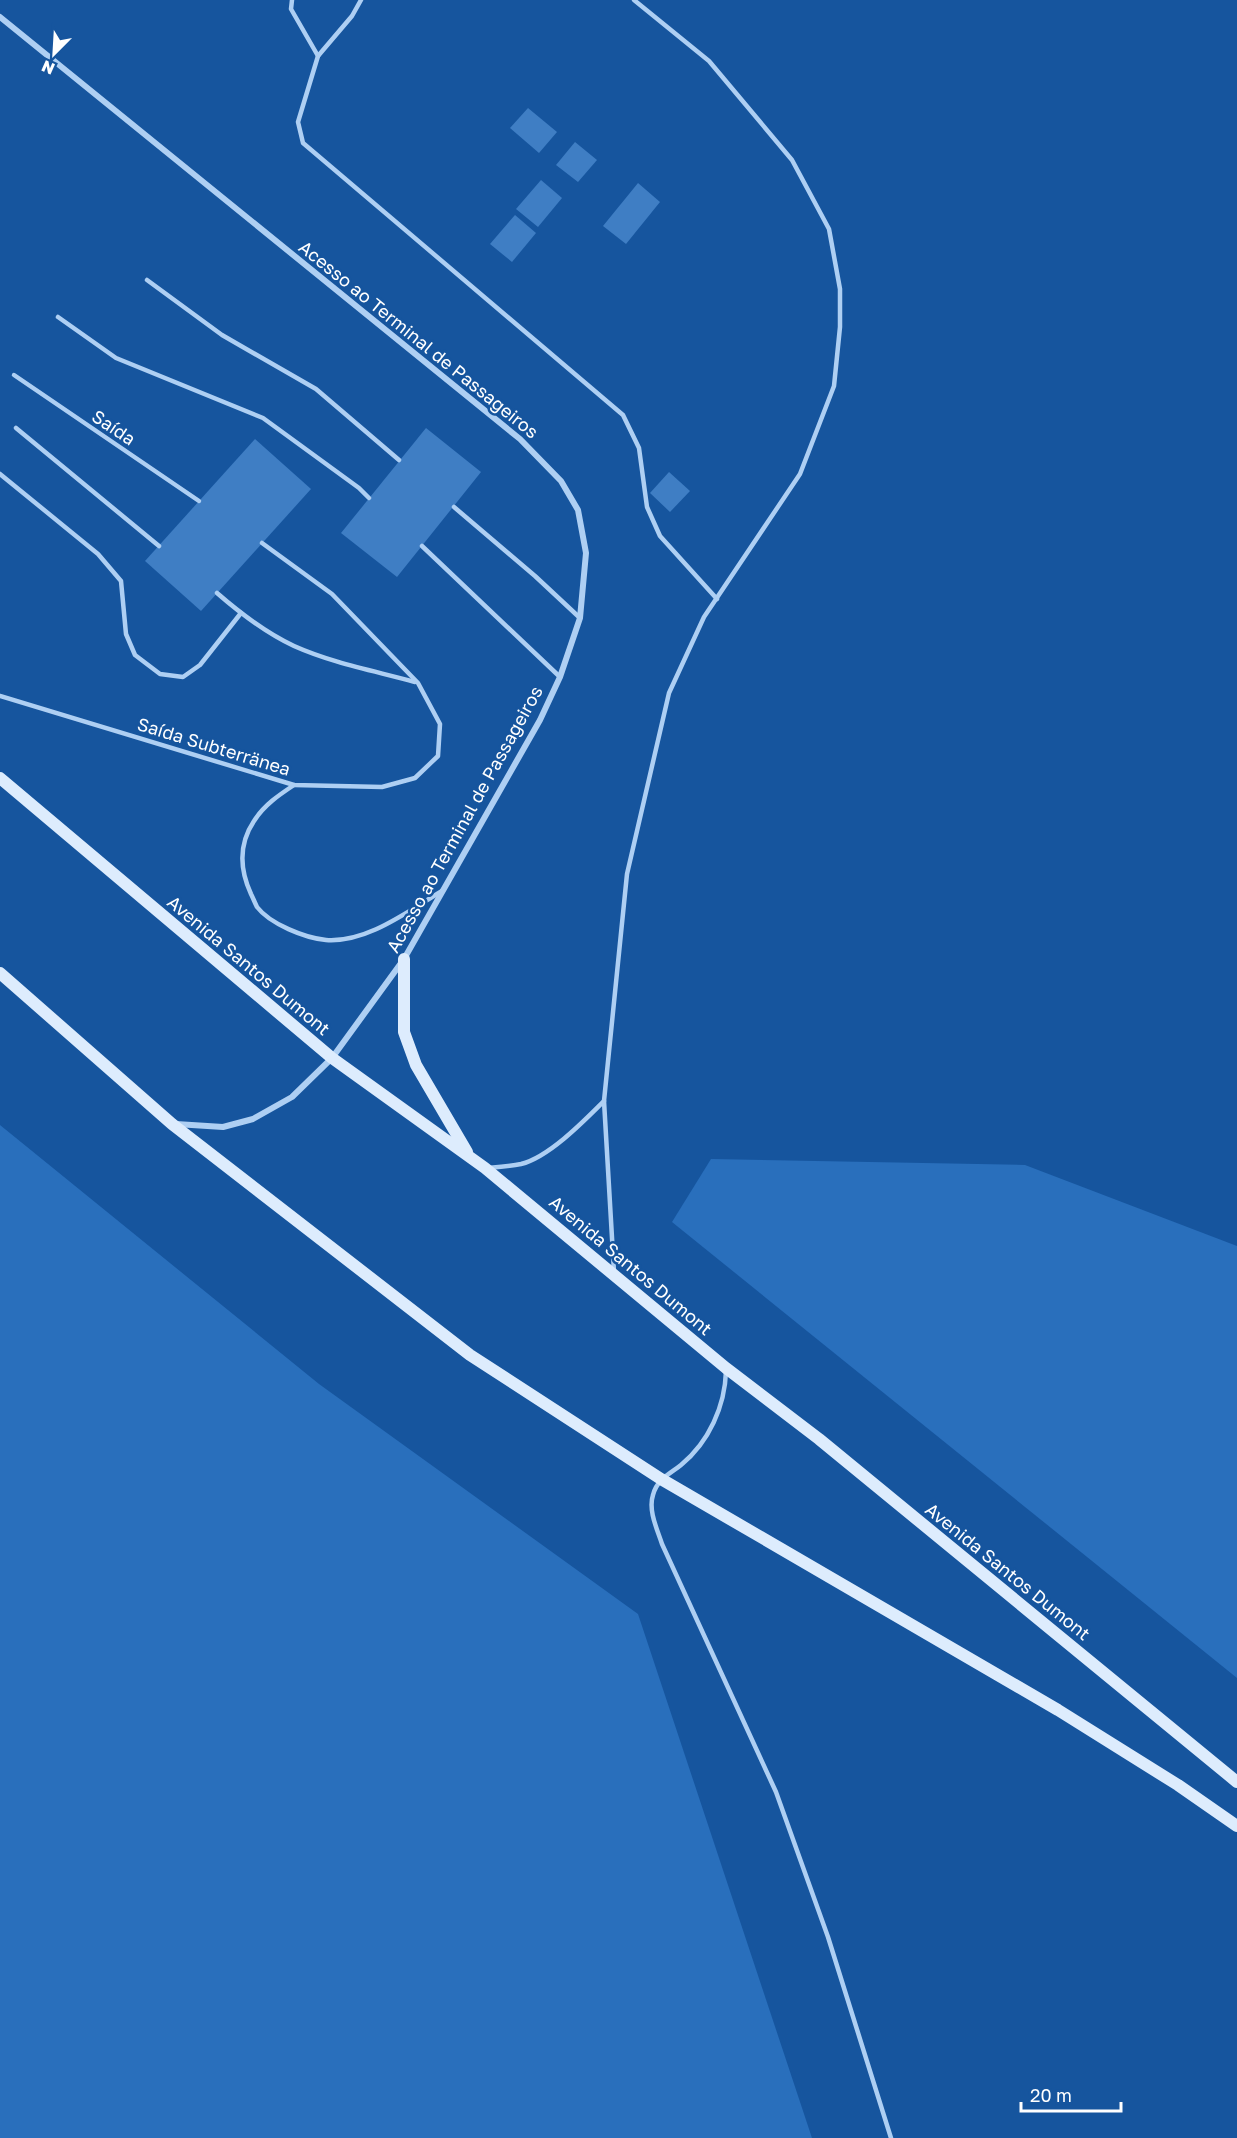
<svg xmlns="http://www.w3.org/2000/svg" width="1237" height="2138" font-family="'Golos Text',sans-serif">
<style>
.green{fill:#296fbc}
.building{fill:#3f7ec4}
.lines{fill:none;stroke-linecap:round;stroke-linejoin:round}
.lane{stroke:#aecff3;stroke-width:4.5}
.street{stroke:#aecff3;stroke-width:6}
.secondary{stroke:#ddecfd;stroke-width:12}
.labels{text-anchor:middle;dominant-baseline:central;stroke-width:5;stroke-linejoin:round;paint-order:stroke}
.street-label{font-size:18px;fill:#fff;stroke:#16559e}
</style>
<rect width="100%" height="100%" fill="#16559e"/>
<!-- green -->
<g class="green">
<path d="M0 1125 319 1384 638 1614 812 2138H0Z"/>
<path d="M711 1159 1025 1165 1237 1246V1678L672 1222Z"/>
</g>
<!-- building -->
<g class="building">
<path d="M528 108 557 132 539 153 510 128Z"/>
<path d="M575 142 597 160 578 182 556 165Z"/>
<path d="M541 180 562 198 538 227 516 209Z"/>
<path d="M638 183 660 202 626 244 603 226Z"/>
<path d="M515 215 536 233 512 262 490 244Z"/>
<path d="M426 428 481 472 397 577 341 533Z"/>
<path d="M255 439 311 489 201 611 145 561Z"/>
<path d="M669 472 690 491 670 512 650 493Z"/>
</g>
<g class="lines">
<!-- lane -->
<g class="lane">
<path d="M292 0 291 9 318 56"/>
<path d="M361 0 352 16 318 56 298 122 303 143 623 415 639 448 647 507 660 536 717 599"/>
<path d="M147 280 222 335 316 389 399 460"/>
<path d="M58 317 116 358 263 418 359 488 369 498"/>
<path d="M14 375 199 501"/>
<path d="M16 428 159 546"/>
<path d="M0 474 98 554 121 581 126 634 135 655 160 674 183 677 200 665 241 613"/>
<path d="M454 507 535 576 580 618"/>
<path d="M422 546 560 677"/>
<path d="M217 593C240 613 266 633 294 646 332 663 375 671 415 682"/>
<path d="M0 696 294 785 382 787 415 778 438 756 440 724 418 683 332 594 262 543"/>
<path d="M294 785C279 795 264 805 254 821 238 845 240 870 251 894 253 898 255 903 257 907 270 924 305 938 326 940 367 943 408 911 442 891"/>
<path d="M488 1168C499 1167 511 1166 521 1164 549 1157 584 1121 604 1101"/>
<path d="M614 1272 604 1101 627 874 669 693 704 617 800 474 834 386 840 327V289L829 229 792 160 709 61 634 0"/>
<path d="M726 1371C725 1406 709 1442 681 1465 670 1474 657 1479 653 1495 648 1510 657 1529 662 1544L776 1792 828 1937 891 2138"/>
</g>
<!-- street -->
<path class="street" d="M0 17 520 439 561 481 578 510 586 553 580 618 560 677 540 720 404 959 332 1058 292 1097 253 1119 223 1127 176 1124"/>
<!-- secondary -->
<g class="secondary">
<path d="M0 778 332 1058 485 1168 726 1368 819 1439 1237 1782"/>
<path d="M404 959V1032L416 1065 467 1152"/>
<path d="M0 973 172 1124 470 1355 661 1479 1058 1710 1178 1785 1237 1826"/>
</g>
</g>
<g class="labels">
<!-- street labels -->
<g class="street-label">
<text transform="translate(419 339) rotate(39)">Acesso ao Terminal de Passageiros</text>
<text transform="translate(114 427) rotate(34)">Saída</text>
<text transform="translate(214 746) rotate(17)">Saída Subterränea</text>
<text transform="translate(464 819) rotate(-61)">Acesso ao Terminal de Passageiros</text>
<text transform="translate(249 965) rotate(40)">Avenida Santos Dumont</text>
<text transform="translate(631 1265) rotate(40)">Avenida Santos Dumont</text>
<text transform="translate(1008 1571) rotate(39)">Avenida Santos Dumont</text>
</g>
</g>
<!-- north arrow -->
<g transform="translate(54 54) rotate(204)" stroke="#16559e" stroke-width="4.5" paint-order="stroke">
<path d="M0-4.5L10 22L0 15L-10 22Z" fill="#ffffff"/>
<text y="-9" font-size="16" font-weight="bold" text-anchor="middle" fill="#ffffff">N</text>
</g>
<!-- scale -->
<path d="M1021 2102v9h100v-9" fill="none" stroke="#ffffff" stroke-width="3"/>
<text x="1030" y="2102" font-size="18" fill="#ffffff" stroke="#16559e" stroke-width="4.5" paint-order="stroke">20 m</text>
</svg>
